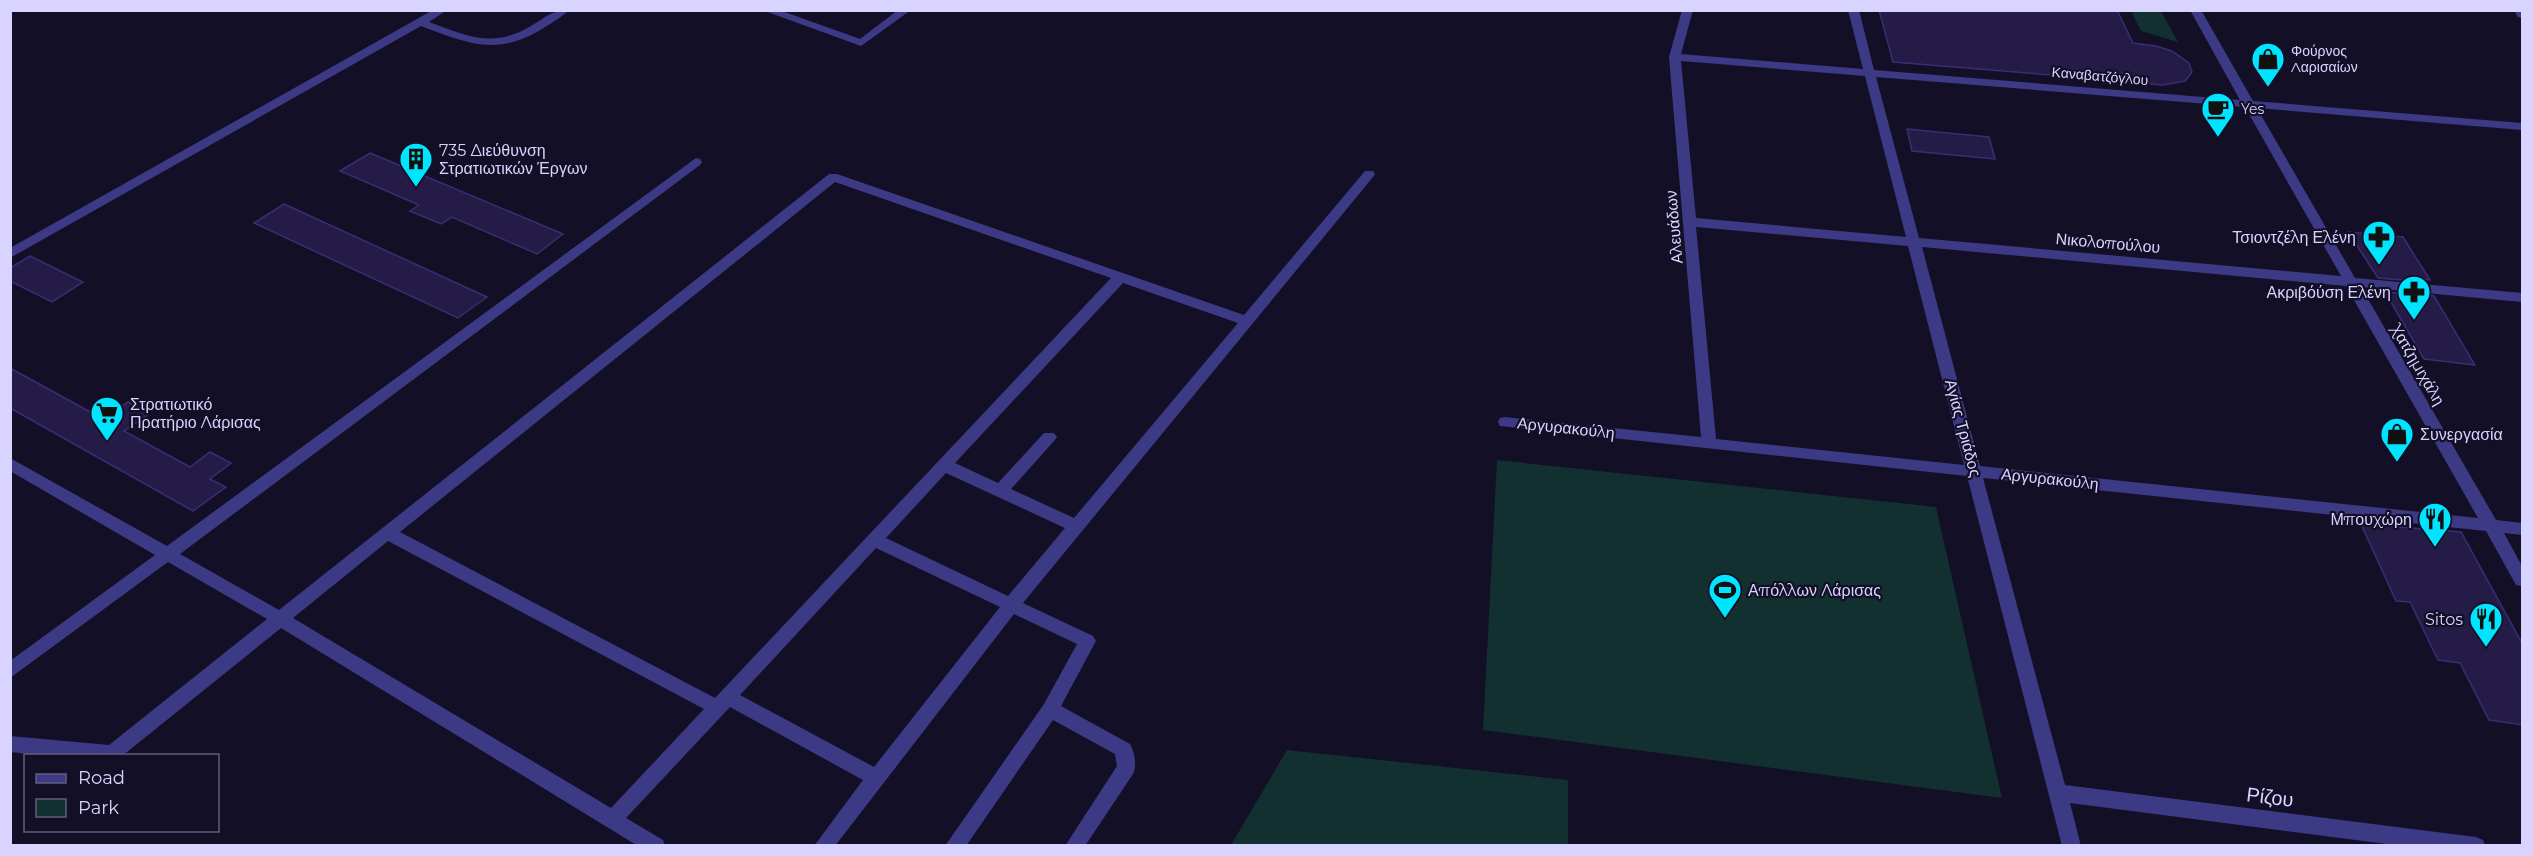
<svg xmlns="http://www.w3.org/2000/svg" width="2533" height="856" font-family="Montserrat,sans-serif">
<style>
.green{fill:#12302f}
.building{fill:#241b47;stroke:#3b2d73;stroke-width:1.5}
.lines{fill:none;stroke-linecap:round;stroke-linejoin:round}
.minor{fill:#3d3a85;fill-rule:evenodd}
.labels{text-anchor:middle;dominant-baseline:central;stroke-width:4.5;stroke-linejoin:round;paint-order:stroke}
.far-poi-label{font-size:14px;fill:#d9d4ff;stroke:#130f26;text-anchor:start}
.far-street-label{font-size:14px;fill:#d9d4ff;stroke:#130f26}
.poi-label{font-size:16px;fill:#d9d4ff;stroke:#130f26;text-anchor:start}
.street-label{font-size:16px;fill:#d9d4ff;stroke:#130f26}
.near-street-label{font-size:20px;fill:#d9d4ff;stroke:#130f26}
</style>
<rect width="100%" height="100%" fill="#130f26"/>
<!-- green -->
<g class="green">
<path d="M2138 10 2161 11 2178 42 2141 31 2132 13Z"/>
<path d="M1497 460 1936 507 2002 798 1483 730Z"/>
<path d="M1287 750 1568 780V845H1231Z"/>
</g>
<!-- building -->
<g class="building">
<path d="M1879 10H2117L2133 43 2156 46 2172 51 2189 63 2192 72 2185 81 2163 85 2130 82 2126 74 2059 68 2063 76 1893 62Z"/>
<path d="M1907 129 1989 137 1995 159 1912 151Z"/>
<path d="M370 153 563 234 537 254 452 217 441 224 410 211 419 205 340 171Z"/>
<path d="M284 204 487 297 458 318 254 223Z"/>
<path d="M2348 232 2403 237 2430 280 2424 279 2426 282 2378 278Z"/>
<path d="M30 256 83 282 52 302 10 281V268Z"/>
<path d="M2385 292 2434 296 2475 365 2424 359Z"/>
<path d="M10 368 103 419 128 402 149 414 124 431 190 467 210 452 231 463 210 479 226 487 193 511 10 408Z"/>
<path d="M2361 524 2461 532 2523 645V725L2489 720 2460 663 2438 660 2410 602 2396 601Z"/>
</g>
<g class="lines">
<!-- minor -->
<g class="minor">
<path d="M433 10H447L429 22C468 36 492 49 531 26 546 17 552 10 569 10 561 18 551 23 542 29 496 57 467 43 421 26L10 258V248Z"/>
<path d="M762 10H779L860 39 898 10H911L861 46Z"/>
<path d="M1682 10H1693L1681 54 1863 69 1848 10H1859L1874 70 2240 100 2190 10H2201L2253 101 2522 123V130L2257 108 2355 278 2522 293V302L2361 287 2496 520 2522 523V535L2504 533 2522 566V586L2516 585 2486 531 1983 478 2065 785 2476 837 2483 840 2485 846H2402L2070 803 2081 846H2062L1967 476 1500 426 1498 422 1500 418 1505 417 1701 437 1669 57ZM1681 61 1865 76 1906 237 1696 218ZM1876 77 2245 107 2341 276 1919 238ZM1696 227 1908 246 1964 465 1716 439ZM1922 247 2346 286 2478 518 1980 466Z"/>
<path d="M2514 10H2522V18L2518 17Z"/>
<path d="M696 158 700 159 702 162 700 165 180 554 279 610 829 174H837L1244 315 1365 171H1373L1375 174 1373 177 1023 603 1093 636 1096 641 1061 706 1130 744C1135 753 1137 765 1133 774L1085 846H1065L1117 766 1115 754 1053 720 966 846H945L1044 704 1077 644 1014 614 835 846H814L863 780 730 707 626 818 663 840 665 846H638L281 628 122 756H49L10 752V736L109 745 267 619 168 562 10 678V661L155 555 10 471V458L167 546ZM835 182 1111 278 715 698 400 532ZM1123 283 1238 323 1074 518 1011 489 1054 441 1057 437 1054 433H1044L998 483 955 463ZM946 473 1065 528 1008 596 886 538ZM388 541 704 709 611 808 293 618ZM876 548 1000 607 874 767 740 695Z"/>
</g>
</g>
<!-- icons -->
<defs>
<g id="shop-pin" transform="scale(1.725)"><path d="M0 17L-7.5 6A9.5 9.5 0 1 1 7.5 6Z" fill="#00e5ff" stroke="#130f26"/><path d="M-5-2.5h2.3a2.7 3.5 0 0 1 5.4 0H5L5.5 6h-11ZM-1.5-2.5h3a1.5 2.3 0 0 0-3 0Z" fill="#111"/></g>
<g id="cafe-pin" transform="scale(1.725)"><path d="M0 17L-7.5 6A9.5 9.5 0 1 1 7.5 6Z" fill="#00e5ff" stroke="#130f26"/><path d="M-5.5-4.5H6V0H3Q3 3.5 0 3.5H-2.5Q-5.5 3.5-5.5 0ZM3-3.2v2h1.7v-2ZM-6 4.5H4V6H-6Z" fill="#111"/></g>
<g id="building-pin" transform="scale(1.725)"><path d="M0 17L-7.5 6A9.5 9.5 0 1 1 7.5 6Z" fill="#00e5ff" stroke="#130f26"/><path d="M-4-6H4V6H1V3H-1V6H-4ZM-2.5-4.3h1.7v1.8h-1.7ZM.8-4.3h1.7v1.8H.8ZM-2.5-1h1.7V.8h-1.7ZM.8-1h1.7V.8H.8Z" fill="#111"/></g>
<g id="pharmacy-pin" transform="scale(1.725)"><path d="M0 17L-7.5 6A9.5 9.5 0 1 1 7.5 6Z" fill="#00e5ff" stroke="#130f26"/><path d="M-2-6h4v4h4v4h-4v4h-4v-4h-4v-4h4Z" fill="#111"/></g>
<g id="supermarket-pin" transform="scale(1.725)"><path d="M0 17L-7.5 6A9.5 9.5 0 1 1 7.5 6Z" fill="#00e5ff" stroke="#130f26"/><path d="M-6-5.5h2.5l.6 2H6L4.5 2H-2.5L-4.4-4H-6ZM-1.5 3.2a1.3 1.3 0 1 0 .1 0ZM3 3.2a1.3 1.3 0 1 0 .1 0Z" fill="#111"/></g>
<g id="restaurant-pin" transform="scale(1.725)"><path d="M0 17L-7.5 6A9.5 9.5 0 1 1 7.5 6Z" fill="#00e5ff" stroke="#130f26"/><path d="M-5-6h1v4h1v-4h1v4h1v-4h1v5L-1.5 .5V6h-2V.5L-5-1ZM5-6V6H3V1.5H1.5Q1.5-4 5-6Z" fill="#111"/></g>
<g id="stadium-pin" transform="scale(1.725)"><path d="M0 17L-7.5 6A9.5 9.5 0 1 1 7.5 6Z" fill="#00e5ff" stroke="#130f26"/><path d="M0-5a6.5 5 0 1 0 0 10a6.5 5 0 1 0 0-10ZM-3.5-1.8h7v3.6h-7Z" fill="#111"/></g>
</defs>
<g fill-rule="evenodd">
<use href="#shop-pin" x="2268" y="59"/>
<use href="#cafe-pin" x="2218" y="109"/>
<use href="#building-pin" x="416" y="159"/>
<use href="#pharmacy-pin" x="2379" y="237"/>
<use href="#pharmacy-pin" x="2414" y="292"/>
<use href="#supermarket-pin" x="107" y="413"/>
<use href="#shop-pin" x="2397" y="434"/>
<use href="#restaurant-pin" x="2435" y="519"/>
<use href="#stadium-pin" x="1725" y="590"/>
<use href="#restaurant-pin" x="2486" y="619"/>
</g>
<g class="labels">
<!-- far-poi labels -->
<g class="far-poi-label">
<text x="2291" y="51">Φούρνος<tspan x="2291" dy="16">Λαρισαίων</tspan></text>
<text x="2241" y="109">Yes</text>
</g>
<!-- far-street labels -->
<g class="far-street-label">
<text transform="translate(2100 76) rotate(5)">Καναβατζόγλου</text>
</g>
<!-- poi labels -->
<g class="poi-label">
<text x="439" y="150">735 Διεύθυνση<tspan x="439" dy="18">Στρατιωτικών Έργων</tspan></text>
<text x="2356" y="237" text-anchor="end">Τσιοντζέλη Ελένη</text>
<text x="2391" y="292" text-anchor="end">Ακριβόύση Ελένη</text>
<text x="130" y="404">Στρατιωτικό<tspan x="130" dy="18">Πρατήριο Λάρισας</tspan></text>
<text x="2420" y="434">Συνεργασία</text>
<text x="2412" y="519" text-anchor="end">Μπουχώρη</text>
<text x="1748" y="590">Απόλλων Λάρισας</text>
<text x="2463" y="619" text-anchor="end">Sitos</text>
</g>
<!-- street labels -->
<g class="street-label">
<text transform="translate(1674 227) rotate(-95)">Αλευάδων</text>
<text transform="translate(2108 243) rotate(5)">Νικολοπούλου</text>
<text transform="translate(2418 365) rotate(60)">Χατζημιχάλη</text>
<text transform="translate(1566 428) rotate(6)">Αργυρακούλη</text>
<text transform="translate(1963 428) rotate(75)">Αγίας Τριάδος</text>
<text transform="translate(2050 479) rotate(6)">Αργυρακούλη</text>
</g>
<!-- near-street labels -->
<g class="near-street-label">
<text transform="translate(2270 797) rotate(7)">Ρίζου</text>
</g>
</g>
<!-- border -->
<rect width="2533" height="856" fill="none" stroke="#d9d4ff" stroke-width="24"/>
<!-- legend -->
<rect x="24" y="754" width="195" height="78" fill="#130f26" stroke="#625e7d" stroke-width="1.5"/>
<rect x="36" y="774" width="30" height="9" fill="#3d3a85" stroke="#625e7d" stroke-width="1.5"/>
<text x="78" y="784" font-size="18" fill="#d9d4ff">Road</text>
<rect x="36" y="799" width="30" height="18" fill="#12302f" stroke="#625e7d" stroke-width="1.5"/>
<text x="78" y="814" font-size="18" fill="#d9d4ff">Park</text>
</svg>
